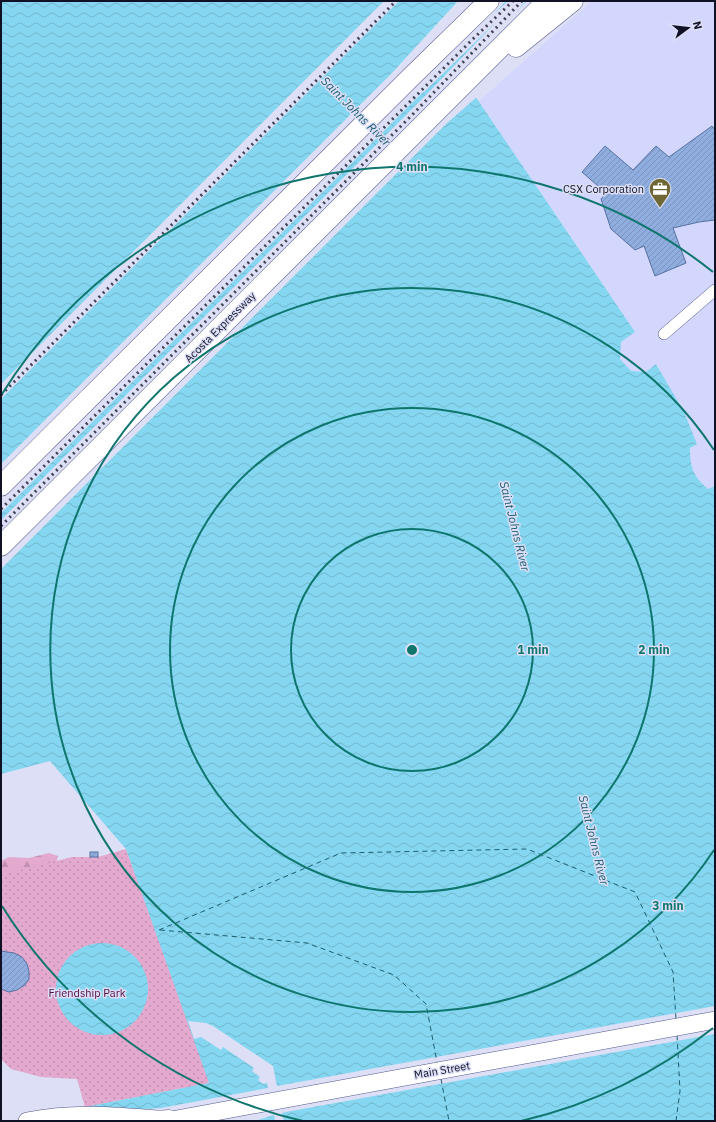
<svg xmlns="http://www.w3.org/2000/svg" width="716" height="1122" font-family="'IBM Plex Sans',sans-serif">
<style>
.built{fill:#d3d7fe}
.forest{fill:url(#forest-firs)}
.park{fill:url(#park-dots)}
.water{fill:url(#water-waves)}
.pier{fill:#dcdff6}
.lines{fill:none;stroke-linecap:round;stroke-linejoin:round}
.ferry{stroke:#1d5e70;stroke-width:1;stroke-dasharray:5 4;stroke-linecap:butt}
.building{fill:url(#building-hatch);stroke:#5671a0}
.minor-casing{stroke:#555889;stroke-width:12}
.primary-casing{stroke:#555889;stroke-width:18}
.motorway-casing{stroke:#555889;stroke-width:21}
.minor{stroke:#fff;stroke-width:11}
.primary{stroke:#fff;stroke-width:17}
.motorway{stroke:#fff;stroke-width:20}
.rail{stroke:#404256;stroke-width:3;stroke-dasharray:2 4;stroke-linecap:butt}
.ring{fill:none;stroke:#0f766e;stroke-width:2}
.labels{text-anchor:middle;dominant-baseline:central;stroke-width:3;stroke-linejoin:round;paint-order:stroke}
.poi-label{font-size:11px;fill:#101124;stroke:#dcdff6;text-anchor:end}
.street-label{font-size:11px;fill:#101124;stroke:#dcdff6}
.park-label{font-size:11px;fill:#520b40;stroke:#dcdff6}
.water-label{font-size:12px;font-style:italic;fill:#1d5e70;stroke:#dcdff6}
.centre{fill:#0f766e;stroke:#dcdff6;stroke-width:2}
.ring-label{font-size:12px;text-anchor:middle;font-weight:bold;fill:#0f766e;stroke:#dcdff6;stroke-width:3;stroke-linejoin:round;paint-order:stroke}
</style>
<defs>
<pattern id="forest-firs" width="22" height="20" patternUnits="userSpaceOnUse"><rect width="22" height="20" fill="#e3a9ce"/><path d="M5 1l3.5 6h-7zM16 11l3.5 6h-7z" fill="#c290b1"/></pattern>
<pattern id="park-dots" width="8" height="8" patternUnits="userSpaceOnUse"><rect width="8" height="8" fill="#e3a9ce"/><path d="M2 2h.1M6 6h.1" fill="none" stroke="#c290b1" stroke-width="1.8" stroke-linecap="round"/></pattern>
<pattern id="water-waves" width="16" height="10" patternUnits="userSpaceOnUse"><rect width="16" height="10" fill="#85d6f0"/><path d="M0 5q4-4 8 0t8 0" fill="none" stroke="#72b7ce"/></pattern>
<pattern id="building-hatch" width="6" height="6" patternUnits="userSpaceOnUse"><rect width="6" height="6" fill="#8fadde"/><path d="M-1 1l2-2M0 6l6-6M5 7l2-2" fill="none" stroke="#7a94be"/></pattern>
</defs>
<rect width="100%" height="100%" fill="#dcdff6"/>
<!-- built -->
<path class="built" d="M592 1H715V486L708 489 699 481 693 471 690 459V448L697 444 657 364 646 372 631 371 620 359 621 342 634 332 479 101Z"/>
<!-- forest -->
<path class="forest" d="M49 853 58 856 56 863 1 907V861L9 857 29 858Z"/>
<!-- park -->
<path class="park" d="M126 849 210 1083 85 1107 77 1079 41 1077 11 1069 1 1059V875L72 857H98Z"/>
<!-- water -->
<g class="water">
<path d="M1 1H532L463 78 635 332 621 342 620 359 631 371 646 372 656 364 684 412 697 444 690 448C690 467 693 476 708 489L715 486V1121H88L85 1107 209 1083 126 849 50 761 1 774Z"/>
<circle cx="102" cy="989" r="46"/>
</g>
<!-- pier -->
<g class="pier">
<path d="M384 1H399L1 399V384Z"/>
<path d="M458 1H506L493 15 508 1H526L517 11 527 1H534L466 78 478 96 446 124 1 569V520L426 95 498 20 424 92H423L1 513V464L391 74Z"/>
<path d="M715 1006V1034L286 1112 282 1113 284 1121H275L274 1115 255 1121H86L128 1110 161 1108 268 1088 267 1083 263 1084 258 1080 260 1077 252 1071 254 1068 223 1047 221 1050 201 1037 194 1039 188 1021 206 1023 213 1026 273 1066 277 1086Z"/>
</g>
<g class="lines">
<!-- ferry -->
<g class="ferry">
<path d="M159 930 341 853 527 849 635 892 673 972 676 1019"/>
<path d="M160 930 307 943 394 975 426 1004 437 1062"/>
<path d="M441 1079 449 1121"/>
<path d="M676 1121 680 1091 677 1035"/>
</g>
</g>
<!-- building -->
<g class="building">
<path d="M712 126 715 130V220L699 222 673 228 686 263 655 276 644 246 635 250 611 229 601 199 606 193 582 172 605 146 633 170 656 146 669 157Z"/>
<rect x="90" y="852" width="8" height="5"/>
<path d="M1 951 14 953 22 957 27 964 29 971V979L25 985 17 990 9 992 1 989Z"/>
</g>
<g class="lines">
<!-- minor casing -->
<g class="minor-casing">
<path id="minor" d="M664 334 715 290"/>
</g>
<!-- primary casing -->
<g class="primary-casing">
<g id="primary">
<path d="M27 1121C75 1111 121 1116 169 1120"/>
<path d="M166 1121 715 1020"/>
</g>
</g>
<!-- motorway casing -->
<g class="motorway-casing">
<g id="motorway">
<path d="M516 47 573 1"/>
<path d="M1 486 411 77 489 1"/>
<path d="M1 546 547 1"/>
<path d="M156 1121 169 1120"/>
</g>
</g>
<!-- minor -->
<use href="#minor" class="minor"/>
<!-- primary -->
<use href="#primary" class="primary"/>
<!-- motorway -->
<use href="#motorway" class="motorway"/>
<!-- rail -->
<g class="rail">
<path d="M1 395 396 1"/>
<path d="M1 509 476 36 513 1"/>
<path d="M1 526 414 113 522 1"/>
</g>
</g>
<!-- distance rings -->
<g class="ring">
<circle cx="412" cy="650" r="121"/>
<circle cx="412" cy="650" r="242"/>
<path d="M714 850A362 362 0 1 1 714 450"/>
<path d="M713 1028A483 483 0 0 1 521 1121M303 1121A483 483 0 0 1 2 906M2 394A483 483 0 0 1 713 272"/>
</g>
<!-- icons -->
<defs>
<g id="office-pin" transform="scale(1.15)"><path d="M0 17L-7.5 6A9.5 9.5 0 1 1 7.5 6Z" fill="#6f6734" stroke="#dcdff6"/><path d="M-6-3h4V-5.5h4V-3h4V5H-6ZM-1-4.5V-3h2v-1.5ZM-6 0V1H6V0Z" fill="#fff"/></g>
</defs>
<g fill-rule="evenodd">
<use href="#office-pin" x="660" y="189"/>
</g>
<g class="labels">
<!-- poi labels -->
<g class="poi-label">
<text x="644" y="189">CSX Corporation</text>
</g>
<!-- street labels -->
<g class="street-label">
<text transform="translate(220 327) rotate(-45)">Acosta Expressway</text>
<text transform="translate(442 1070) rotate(-10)">Main Street</text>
</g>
<!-- park labels -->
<g class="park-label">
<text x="87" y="993">Friendship Park</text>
</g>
<!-- water labels -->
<g class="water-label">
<text transform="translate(356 111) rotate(45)">Saint Johns River</text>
<text transform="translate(515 526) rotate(76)">Saint Johns River</text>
<text transform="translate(594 840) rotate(76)">Saint Johns River</text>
</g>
</g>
<circle cx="412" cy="650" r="6" class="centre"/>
<g class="ring-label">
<text x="412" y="171">4 min</text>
<text x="533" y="654">1 min</text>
<text x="654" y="654">2 min</text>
<text x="668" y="910">3 min</text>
</g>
<!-- border -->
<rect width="716" height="1122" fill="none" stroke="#101124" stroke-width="4"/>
<!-- north arrow -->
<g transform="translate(688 28) rotate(75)" stroke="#dcdff6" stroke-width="3" paint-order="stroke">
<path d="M0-3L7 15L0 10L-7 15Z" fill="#101124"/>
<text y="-6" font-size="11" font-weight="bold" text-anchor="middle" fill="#101124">N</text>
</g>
</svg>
